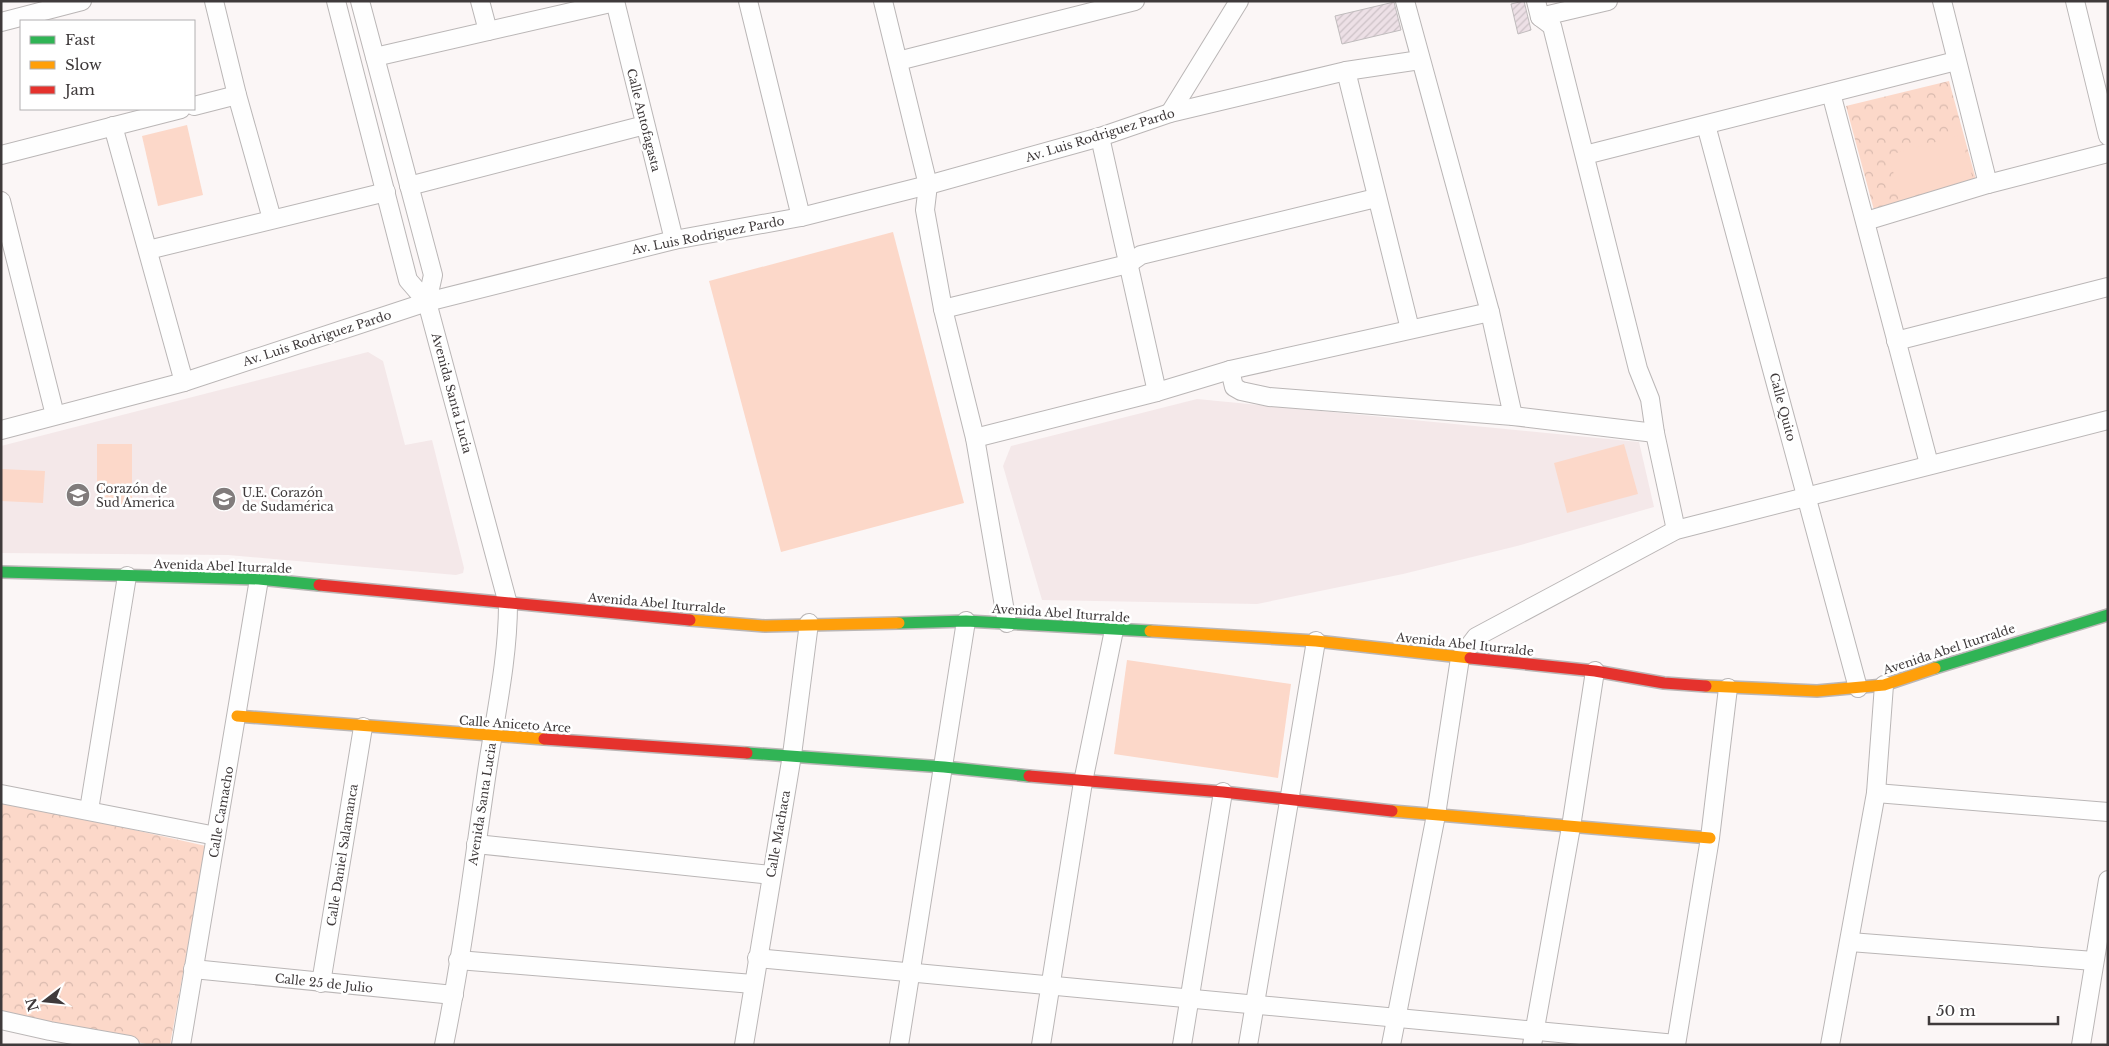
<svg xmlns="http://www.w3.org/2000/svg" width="2109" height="1046" font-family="'Libre Baskerville',serif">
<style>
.built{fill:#f4e8e9}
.park{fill:url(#park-crowns)}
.pitch{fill:#fcd8c9}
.building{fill:url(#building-hatch);stroke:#c0bcbd}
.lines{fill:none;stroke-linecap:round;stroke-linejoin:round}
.street-casing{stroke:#bab6b6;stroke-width:20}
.fast-casing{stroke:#bab6b6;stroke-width:14}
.slow-casing{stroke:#bab6b6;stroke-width:14}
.jam-casing{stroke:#bab6b6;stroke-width:14}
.street{stroke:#fefefe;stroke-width:18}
.fast{stroke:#30b455;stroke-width:11}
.slow{stroke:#ff9f0a;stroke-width:11}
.jam{stroke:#e5322d;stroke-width:11}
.labels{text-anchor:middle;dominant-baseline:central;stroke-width:5;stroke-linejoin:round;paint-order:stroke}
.street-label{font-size:12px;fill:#3f3a3b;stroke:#fff}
.poi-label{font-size:12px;fill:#3f3a3b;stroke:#fff;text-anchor:start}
</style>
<defs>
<pattern id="park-crowns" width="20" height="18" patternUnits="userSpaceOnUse" patternTransform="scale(1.25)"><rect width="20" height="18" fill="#fcd8c9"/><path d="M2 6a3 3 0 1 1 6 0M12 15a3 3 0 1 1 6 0" fill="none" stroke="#d9baae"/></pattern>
<pattern id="building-hatch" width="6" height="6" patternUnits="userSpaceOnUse" patternTransform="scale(1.25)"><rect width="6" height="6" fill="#ede0e6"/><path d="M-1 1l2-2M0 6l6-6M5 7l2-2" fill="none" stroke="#ccc1c6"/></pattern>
</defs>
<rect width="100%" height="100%" fill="#fbf6f6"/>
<!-- built -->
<g class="built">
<path d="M368 352 383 361 405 445 432 440 464 568 463 573 456 575 228 555 1 553V446Z"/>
<path d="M1197 399 1639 442 1654 507 1517 546 1403 574 1257 604 1042 600 1003 466 1011 446Z"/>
</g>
<!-- park -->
<g class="park">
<path d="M1949 81 1978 187 1875 214 1846 106Z"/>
<path d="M1 800 206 846 170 1045H151L1 1013Z"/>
</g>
<!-- pitch -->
<g class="pitch">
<path d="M187 125 203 195 158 206 142 136Z"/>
<path d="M1961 135 1973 180 1900 199 1889 155Z"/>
<path d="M893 232 964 503 781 552 709 281Z"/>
<rect x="97" y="444" width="35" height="63"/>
<path d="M1624 444 1638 494 1567 513 1554 463Z"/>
<path d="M1 469 45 471 43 503 1 501Z"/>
<path d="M1127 660 1291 684 1278 778 1114 754Z"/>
</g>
<!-- building -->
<g class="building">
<path d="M1524 1 1531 30 1518 34 1511 4Z"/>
<path d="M1394 2 1401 30 1342 44 1335 16Z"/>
</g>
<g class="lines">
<!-- street casing -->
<g class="street-casing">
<g id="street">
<path d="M214 1 237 95 272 219"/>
<path d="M336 1 408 280 427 302"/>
<path d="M360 1 433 275 427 302 508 604C508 662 494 721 486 778 473 867 462 957 444 1045"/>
<path d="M480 1 488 31"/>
<path d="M615 1 674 240"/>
<path d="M748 1 801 217"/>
<path d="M883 1 928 185 925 210 943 309 975 438 1007 623"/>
<path d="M1405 1 1490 312 1513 416"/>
<path d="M1536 1 1540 17 1552 26 1638 369 1650 399 1655 433 1676 530"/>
<path d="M1942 1 1988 184"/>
<path d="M2075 1 2108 136"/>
<path d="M1540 17 1608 1"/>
<path d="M1 22 82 1"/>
<path d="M375 57 615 2"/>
<path d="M898 61 1135 1"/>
<path d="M1346 71 1410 329"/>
<path d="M1831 93 1929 464"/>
<path d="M194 106 237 95"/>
<path d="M1170 113 1239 1"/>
<path d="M1706 125 1858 688"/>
<path d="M113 126 184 382"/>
<path d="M1100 137 1157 392"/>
<path d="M1 155 181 109"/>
<path d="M1585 155 1956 61"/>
<path d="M409 186 645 125"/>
<path d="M1 201 55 415"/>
<path d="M1866 221 1988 184 2108 153"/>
<path d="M148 250 386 192"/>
<path d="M943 309 1128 264 1141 255 1376 198"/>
<path d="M1896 341 2108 287"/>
<path d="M1230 370 1234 387 1241 391 1269 397 1513 416 1655 433"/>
<path d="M1 430 184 382 427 302 674 240 801 217 928 185 1100 137 1170 113 1346 71 1420 60"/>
<path d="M975 438 1157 392 1230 370 1490 312"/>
<path d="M1876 793 2108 812"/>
<path d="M1 794 216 836"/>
<path d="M89 810 127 576"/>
<path d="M476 844 771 875"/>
<path d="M1850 942 2094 961"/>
<path d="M757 958 1676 1044"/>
<path d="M458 960 753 984"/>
<path d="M193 969 454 995"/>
<path d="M321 983 363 727"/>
<path d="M1 1020 50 1031 130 1045"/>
<path d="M181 1045 259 579"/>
<path d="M744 1045 792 755 809 623"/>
<path d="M899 1045 966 621"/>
<path d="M1041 1045 1083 782 1114 630"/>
<path d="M1182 1045 1223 792"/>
<path d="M1248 1045 1316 641"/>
<path d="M1391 1045 1436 815 1460 658 1476 637 1676 530 2108 420"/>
<path d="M1532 1045 1571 827 1595 671"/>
<path d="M1676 1045 1710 838 1728 688"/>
<path d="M1830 1045 1876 793 1884 685"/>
<path d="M2081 1045 2108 880"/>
</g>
</g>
<!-- fast casing -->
<g class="fast-casing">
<g id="fast">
<path d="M1 572 259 579 319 585"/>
<path d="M899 623 966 621 1150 631"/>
<path d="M1935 668 2108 615"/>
<path d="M747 753 944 767 1029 776"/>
</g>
</g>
<!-- slow casing -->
<g class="slow-casing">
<g id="slow">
<path d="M690 620 765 626 899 623"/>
<path d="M1150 631 1316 641 1470 658"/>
<path d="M1706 686 1817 691 1884 685 1935 668"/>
<path d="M237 716 544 739"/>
<path d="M1392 811 1710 838"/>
</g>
</g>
<!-- jam casing -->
<g class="jam-casing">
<g id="jam">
<path d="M319 585 690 620"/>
<path d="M1470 658 1595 671 1664 683 1706 686"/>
<path d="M544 739 747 753"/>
<path d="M1029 776 1223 792 1392 811"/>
</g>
</g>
<!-- street -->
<use href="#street" class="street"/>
<!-- fast -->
<use href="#fast" class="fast"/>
<!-- slow -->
<use href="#slow" class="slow"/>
<!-- jam -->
<use href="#jam" class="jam"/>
</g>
<!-- icons -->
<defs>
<g id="school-disc" transform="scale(1.25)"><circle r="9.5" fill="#817c7c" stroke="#fff"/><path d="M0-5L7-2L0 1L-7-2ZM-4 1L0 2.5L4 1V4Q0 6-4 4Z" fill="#fff"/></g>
</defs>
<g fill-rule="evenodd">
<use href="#school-disc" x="78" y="495"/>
<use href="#school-disc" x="224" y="499"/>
</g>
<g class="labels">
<!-- street labels -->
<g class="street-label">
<text transform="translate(644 120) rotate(76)">Calle Antofagasta</text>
<text transform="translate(1100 135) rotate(-17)">Av. Luis Rodriguez Pardo</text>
<text transform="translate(708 235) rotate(-11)">Av. Luis Rodriguez Pardo</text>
<text transform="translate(317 338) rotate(-18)">Av. Luis Rodriguez Pardo</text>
<text transform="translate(452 393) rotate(75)">Avenida Santa Lucia</text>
<text transform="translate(1783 407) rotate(75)">Calle Quito</text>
<text transform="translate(223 566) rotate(2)">Avenida Abel Iturralde</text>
<text transform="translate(657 603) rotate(5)">Avenida Abel Iturralde</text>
<text transform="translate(1061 613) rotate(4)">Avenida Abel Iturralde</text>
<text transform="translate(1465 644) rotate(6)">Avenida Abel Iturralde</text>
<text transform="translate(1949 649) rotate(-18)">Avenida Abel Iturralde</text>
<text transform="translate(515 724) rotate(4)">Calle Aniceto Arce</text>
<text transform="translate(482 804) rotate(-81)">Avenida Santa Lucia</text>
<text transform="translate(221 812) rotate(-80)">Calle Camacho</text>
<text transform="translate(778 834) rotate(-80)">Calle Machaca</text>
<text transform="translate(342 855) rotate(-81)">Calle Daniel Salamanca</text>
<text transform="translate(324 983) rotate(6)">Calle 25 de Julio</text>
</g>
<!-- poi labels -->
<g class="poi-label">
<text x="96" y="488">Corazón de<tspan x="96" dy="14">Sud America</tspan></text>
<text x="242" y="492">U.E. Corazón<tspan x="242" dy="14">de Sudamérica</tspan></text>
</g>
</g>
<!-- border -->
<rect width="2109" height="1046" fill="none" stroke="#3f3a3b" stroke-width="5"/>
<!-- legend -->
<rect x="20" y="20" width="175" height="90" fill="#ffffff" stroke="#b2b0b1"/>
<rect x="30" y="36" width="25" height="8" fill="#30b455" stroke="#b2b0b1"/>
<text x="65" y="45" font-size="15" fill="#3f3a3b">Fast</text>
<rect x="30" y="61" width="25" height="8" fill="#ff9f0a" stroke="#b2b0b1"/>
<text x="65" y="70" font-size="15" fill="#3f3a3b">Slow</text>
<rect x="30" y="86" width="25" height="8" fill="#e5322d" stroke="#b2b0b1"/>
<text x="65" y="95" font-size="15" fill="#3f3a3b">Jam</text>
<!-- north arrow -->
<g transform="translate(45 1001) rotate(254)" stroke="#ffffff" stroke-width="4" paint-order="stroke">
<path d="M0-4L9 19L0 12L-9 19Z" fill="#3f3a3b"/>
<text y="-8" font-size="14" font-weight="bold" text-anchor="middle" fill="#3f3a3b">N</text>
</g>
<!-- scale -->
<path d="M1929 1016v8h129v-8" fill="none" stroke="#3f3a3b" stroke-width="2.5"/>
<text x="1936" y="1016" font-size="15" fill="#3f3a3b" stroke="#ffffff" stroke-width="4" paint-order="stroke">50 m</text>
</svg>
